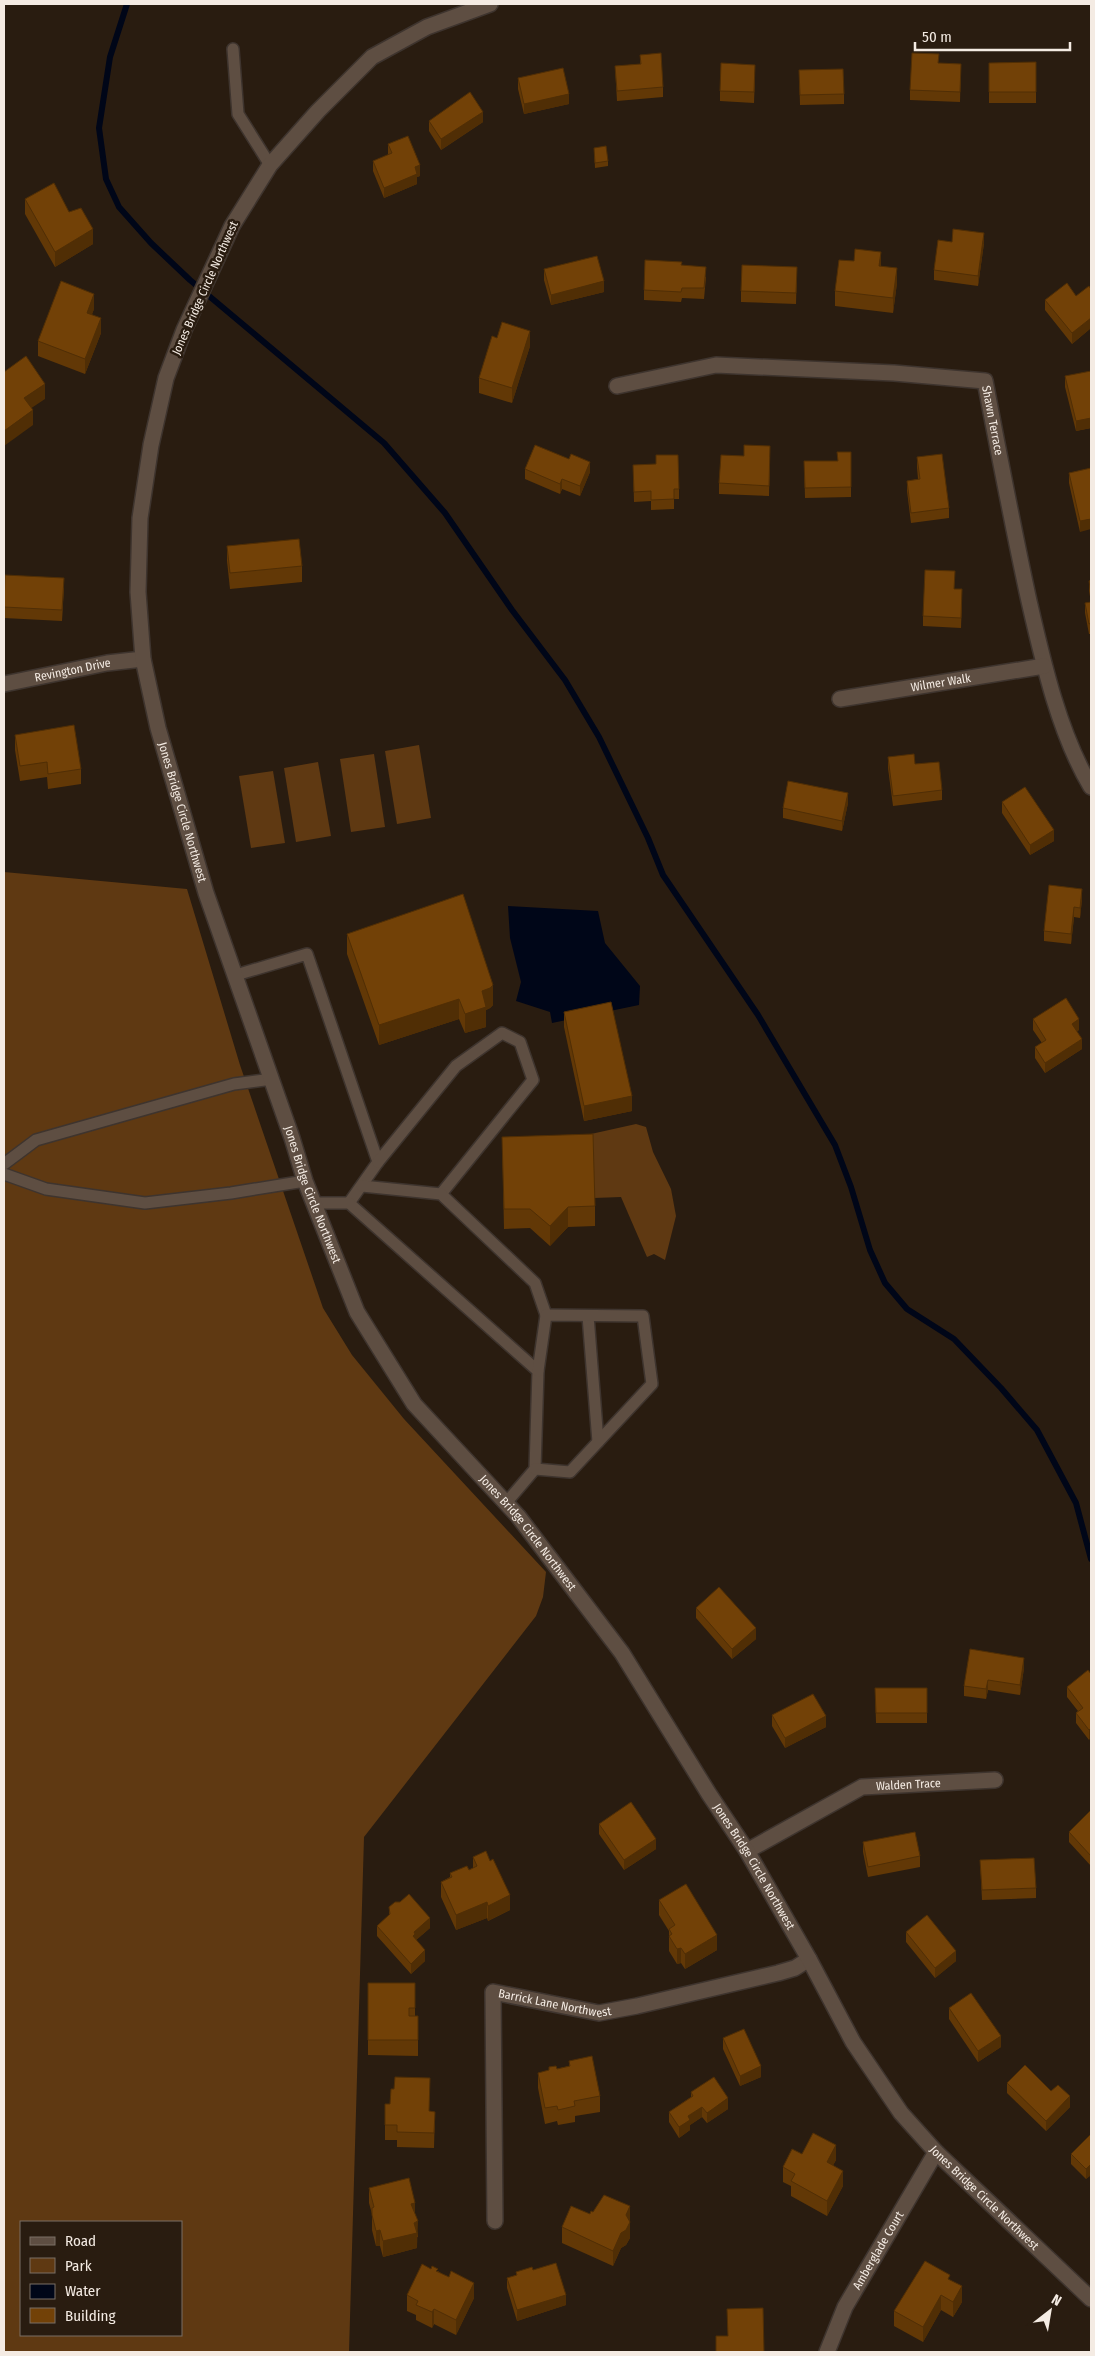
<svg xmlns="http://www.w3.org/2000/svg" width="1095" height="2356" font-family="'Fira Sans Condensed',sans-serif">
<style>
.green{fill:#5f3912;fill-rule:evenodd}
.water{fill:#000618}
.lines{fill:none;stroke-linecap:round;stroke-linejoin:round}
.stream{stroke:#000618;stroke-width:6}
.lane-casing{stroke:#3e342e;stroke-width:14}
.street-casing{stroke:#3e342e;stroke-width:18}
.secondary-casing{stroke:#3e342e;stroke-width:18}
.lane{stroke:#5e4e42;stroke-width:11}
.street{stroke:#5e4e42;stroke-width:15}
.secondary{stroke:#5e4e42;stroke-width:15}
.wall{fill:#623806}
.shaded-wall{fill:#502e05}
.building{fill:#724107;stroke:#502e05}
.labels{text-anchor:middle;dominant-baseline:central;stroke-width:5;stroke-linejoin:round;paint-order:stroke}
.street-label{font-size:12px;fill:#f4ebe3;stroke:#291c10}
</style>
<rect width="100%" height="100%" fill="#291c10"/>
<!-- green -->
<g class="green">
<path d="M419 745 431 818 397 824 385 751Z"/>
<path d="M374 754 385 827 351 832 340 759Z"/>
<path d="M318 762 331 836 296 842 284 768Z"/>
<path d="M273 771 285 843 251 848 239 776Z"/>
<path d="M4 872 187 889 240 1065 323 1308 352 1355 404 1419 546 1572 543 1597 536 1616 364 1837 349 2352H4ZM21 2222H181V2335H21Z"/>
<path d="M636 1124 646 1127 653 1152 671 1189 676 1216 665 1260 654 1254 647 1257 621 1197 594 1198 591 1134Z"/>
</g>
<!-- water -->
<path class="water" d="M508 906 598 911 605 943 640 986 639 1005 552 1023 550 1012 516 1001 521 982 510 938Z"/>
<g class="lines">
<!-- stream -->
<path class="stream" d="M127 4 110 57 99 128 106 179 119 207 151 243 190 280 384 443 445 513 512 610 565 680 599 737 648 838 663 875 758 1015 835 1145 851 1187 870 1250 885 1283 907 1309 954 1339 1001 1388 1037 1430 1076 1503 1091 1559"/>
<!-- lane casing -->
<g class="lane-casing">
<g id="lane">
<path d="M233 49 238 114 270 165"/>
<path d="M236 975 307 954 378 1162 349 1203"/>
<path d="M378 1162 456 1066 502 1033 520 1042 533 1080 441 1194"/>
<path d="M4 1164 36 1140 234 1084 272 1079"/>
<path d="M4 1174 46 1189 145 1203 231 1193 305 1181"/>
<path d="M362 1186 441 1194 535 1283 546 1315"/>
<path d="M314 1203H349L538 1371 535 1469 506 1503"/>
<path d="M588 1316 598 1442"/>
<path d="M535 1469 570 1472 652 1384 643 1316 546 1315 538 1371"/>
</g>
</g>
<!-- street casing -->
<g class="street-casing">
<g id="street">
<path id="s1" d="M617 386 716 365 894 373 985 381C999 454 1013 528 1029 601 1043 662 1059 733 1091 787"/>
<path id="s2" d="M4 684 107 663 143 659"/>
<path id="s3" d="M840 699 1044 666"/>
<path id="s4" d="M747 1851 862 1787 995 1780"/>
<path id="s5" d="M495 2221 493 1992 599 2013 637 2006 778 1973 795 1968 809 1959"/>
<path id="s6" d="M827 2352 845 2307 936 2152"/>
</g>
</g>
<!-- secondary casing -->
<g class="secondary-casing">
<g id="secondary">
<path id="s7" d="M490 4 427 27 372 57 318 111 270 165 232 226 184 330 166 378 151 445 140 518 138 592 143 659 158 728 206 893 292 1138 305 1181 357 1312 414 1404 518 1516 622 1653 709 1794 747 1851 809 1959 853 2042 901 2113 936 2152 1091 2299"/>
</g>
</g>
<!-- lane -->
<use href="#lane" class="lane"/>
<!-- street -->
<use href="#street" class="street"/>
<!-- secondary -->
<use href="#secondary" class="secondary"/>
</g>
<!-- wall -->
<g class="wall">
<path d="M640 55 663 87V97L617 101 615 66 640 64Z"/>
<path d="M1036 62V103H989V63Z"/>
<path d="M939 63 961 64 960 102 910 100V90Z"/>
<path d="M799 70 844 94V104L800 105Z"/>
<path d="M755 75 754 103 720 101V91Z"/>
<path d="M518 78 569 104 524 114 518 89Z"/>
<path d="M429 121 483 122 441 150 429 131Z"/>
<path d="M388 144 420 176 417 177V184L384 198 373 171V161L388 155Z"/>
<path d="M594 148 608 161V166L595 168Z"/>
<path d="M25 199 69 212 93 244 55 267 25 214Z"/>
<path d="M984 243 978 286 934 280V270Z"/>
<path d="M681 265 706 277 704 299 682 298 681 302 644 300V290Z"/>
<path d="M881 266 897 283 893 313 835 306V291Z"/>
<path d="M797 267 796 304 741 302V291Z"/>
<path d="M544 269 604 292 551 305 544 280Z"/>
<path d="M1091 289V328L1072 344 1045 310V300L1076 296Z"/>
<path d="M94 309 92 314 101 333 85 374 38 356V341Z"/>
<path d="M530 346 512 403 479 393V378Z"/>
<path d="M1091 374V428L1076 431 1065 387V376Z"/>
<path d="M851 452V497L805 498 804 461H837Z"/>
<path d="M744 456 770 457 769 496 719 494V483Z"/>
<path d="M917 457 949 508V518L911 523 907 491V481L918 479 917 467Z"/>
<path d="M633 465 679 489V499H674V509L651 510V501L634 502Z"/>
<path d="M1091 468 1080 532 1069 483V473Z"/>
<path d="M525 469 590 472 580 496 562 489 560 494 525 479Z"/>
<path d="M227 546 302 566V582L230 589 227 561Z"/>
<path d="M1091 580V634H1089L1085 613V603L1091 602 1089 591V581Z"/>
<path d="M64 588 62 621 4 618V593Z"/>
<path d="M962 600 961 628 923 626V616Z"/>
<path d="M15 735 81 769V784L48 789 47 777 20 781 15 750Z"/>
<path d="M888 757 915 764 942 790V800L893 806 888 768Z"/>
<path d="M1002 802 1054 841 1030 855 1002 813Z"/>
<path d="M848 803 842 831 783 818V808Z"/>
<path d="M1082 899 1080 918 1074 917 1071 944 1044 941V931Z"/>
<path d="M347 934 493 1005 490 1008 486 1010V1027L465 1033 459 1019 379 1045 347 954Z"/>
<path d="M564 1012 632 1111 584 1121 564 1027Z"/>
<path d="M1033 1019 1079 1030 1077 1031 1082 1049 1045 1073 1035 1058V1047L1042 1043 1033 1030Z"/>
<path d="M502 1137 595 1206V1226L568 1227 550 1246 530 1228 504 1229Z"/>
<path d="M696 1608 756 1639 732 1659 696 1618Z"/>
<path d="M1024 1668 1020 1695 988 1690 986 1699 964 1696V1686Z"/>
<path d="M1091 1674 1089 1740 1076 1723V1713L1078 1711 1067 1697V1687Z"/>
<path d="M875 1688H927V1723H876Z"/>
<path d="M772 1715 826 1727 785 1748 772 1726Z"/>
<path d="M1091 1810V1866L1069 1842V1832Z"/>
<path d="M599 1824 656 1849 624 1870 599 1834Z"/>
<path d="M863 1842 920 1856V1867L868 1877 863 1852Z"/>
<path d="M473 1857 510 1910 488 1921 487 1918 456 1930 441 1897V1882L450 1877V1873L469 1870 473 1868Z"/>
<path d="M980 1860 1036 1888V1898L982 1900Z"/>
<path d="M659 1900 717 1950 685 1969 681 1963 677 1964 669 1951V1931L659 1915Z"/>
<path d="M389 1907 430 1928 416 1940 425 1961 411 1974 377 1936V1926L389 1915Z"/>
<path d="M906 1932 956 1961 935 1978 906 1942Z"/>
<path d="M368 1983H415V2016H418V2056L368 2055Z"/>
<path d="M949 2008 1001 2047 978 2062 949 2019Z"/>
<path d="M723 2038 761 2077 740 2086 723 2049Z"/>
<path d="M569 2061 600 2096V2112L575 2116V2122L558 2125 557 2121 545 2124 538 2088V2073L569 2066Z"/>
<path d="M1007 2083 1051 2091 1070 2107 1046 2131 1007 2093Z"/>
<path d="M691 2092 728 2109 707 2123 702 2117 690 2125V2130L679 2138 669 2122V2112L691 2097Z"/>
<path d="M385 2104 430 2111 435 2112 434 2148 397 2147V2140H385Z"/>
<path d="M1091 2134V2175L1086 2179 1071 2164V2154Z"/>
<path d="M802 2154 836 2160 833 2165 843 2186 827 2216 791 2196V2186L783 2182V2167Z"/>
<path d="M369 2188 415 2214 418 2237H417V2248L383 2257 380 2246H376L372 2230V2214L369 2203Z"/>
<path d="M593 2212 630 2221V2238L626 2245 621 2248 613 2266 562 2243V2227Z"/>
<path d="M533 2270 566 2305 517 2321 507 2288V2278L516 2275V2272Z"/>
<path d="M438 2271 474 2298 456 2335 434 2324 432 2328 416 2320V2315L407 2311V2295Z"/>
<path d="M950 2280 962 2302 953 2317 941 2310 923 2342 894 2326V2311Z"/>
</g>
<!-- shaded-wall -->
<g class="shaded-wall">
<path d="M569 94V104L524 114V104Z"/>
<path d="M483 112V122L441 150V139Z"/>
<path d="M420 165V176L417 177V184L384 198V188L415 167Z"/>
<path d="M93 229V244L55 267V252Z"/>
<path d="M984 233V243L978 286V276Z"/>
<path d="M881 252V267L879 266Z"/>
<path d="M897 268V283L893 313V298Z"/>
<path d="M604 281V292L551 305V295Z"/>
<path d="M94 294V309L87 328V313Z"/>
<path d="M101 318V333L85 374V359Z"/>
<path d="M1091 318V328L1072 344V333Z"/>
<path d="M530 331V346L512 403V388Z"/>
<path d="M45 384V399L24 413V398Z"/>
<path d="M33 410V425L4 446V431Z"/>
<path d="M1091 418V428L1076 431V421Z"/>
<path d="M590 462V472L580 496V486Z"/>
<path d="M562 479V489L560 494V484Z"/>
<path d="M1091 519V529L1080 532V521Z"/>
<path d="M848 793V803L842 831V821Z"/>
<path d="M1054 830V841L1030 855V845Z"/>
<path d="M1082 889V899L1080 918V908Z"/>
<path d="M1074 907V917L1071 944V934Z"/>
<path d="M493 985V1005L490 1008 486 1010V1027L465 1033V1014L482 991Z"/>
<path d="M459 999V1019L379 1045V1025Z"/>
<path d="M1079 1019V1030L1072 1034V1024Z"/>
<path d="M1082 1039V1049L1045 1073V1063Z"/>
<path d="M632 1096V1111L584 1121V1106Z"/>
<path d="M568 1207V1227L550 1246V1226Z"/>
<path d="M756 1628V1639L732 1659V1649Z"/>
<path d="M1024 1658V1668L1020 1695V1685Z"/>
<path d="M988 1680V1690L986 1699V1689Z"/>
<path d="M826 1716V1727L785 1748V1738Z"/>
<path d="M1091 1728V1738L1089 1740V1730Z"/>
<path d="M656 1839V1849L624 1870V1860Z"/>
<path d="M510 1895V1910L488 1921V1906Z"/>
<path d="M487 1902V1918L456 1930V1915Z"/>
<path d="M430 1918V1928L415 1941 413 1947 414 1932Z"/>
<path d="M717 1935V1950L685 1969V1954Z"/>
<path d="M681 1948V1963L677 1964V1949Z"/>
<path d="M425 1950V1961L411 1974V1964Z"/>
<path d="M956 1951V1961L935 1978V1968Z"/>
<path d="M1001 2036V2047L978 2062V2051Z"/>
<path d="M761 2066V2077L740 2086V2076Z"/>
<path d="M1070 2096V2107L1046 2131V2121Z"/>
<path d="M728 2098V2109L707 2123V2113Z"/>
<path d="M702 2107V2117L690 2125V2130L679 2138V2127L688 2116Z"/>
<path d="M836 2145V2160L827 2177V2162Z"/>
<path d="M1091 2164V2175L1086 2179V2169Z"/>
<path d="M843 2171V2186L827 2216V2201Z"/>
<path d="M415 2203V2218L411 2204Z"/>
<path d="M630 2206V2221L627 2229 630 2222V2238L626 2245 621 2248 613 2266V2251L626 2215Z"/>
<path d="M418 2221 417 2248 383 2257V2241L414 2223Z"/>
<path d="M380 2230V2246H376V2231Z"/>
<path d="M474 2283V2298L456 2335V2320Z"/>
<path d="M962 2286V2302L953 2317V2302Z"/>
<path d="M566 2295V2305L517 2321V2310Z"/>
<path d="M941 2295V2310L923 2342V2327Z"/>
<path d="M434 2309V2324L432 2328V2312Z"/>
</g>
<!-- building -->
<g class="building">
<path d="M661 53 663 87 617 91 615 66 641 64 640 55Z"/>
<path d="M912 53 939 54 938 63 961 64 960 92 910 90Z"/>
<path d="M1036 62V92H989V63Z"/>
<path d="M721 63 755 65 754 92 720 91Z"/>
<path d="M563 68 569 94 524 104 518 78Z"/>
<path d="M843 69 844 94 800 95 799 70Z"/>
<path d="M470 92 483 112 441 139 429 121Z"/>
<path d="M408 136 420 165 415 167 417 174 384 188 373 161 392 153 388 144Z"/>
<path d="M606 146 608 161 595 163 594 148Z"/>
<path d="M54 183 69 212 81 208 93 229 55 252 25 199Z"/>
<path d="M953 229 984 233 978 276 934 270 938 240 952 242Z"/>
<path d="M855 249 881 252 879 266 897 268 893 298 835 291 839 260 854 261Z"/>
<path d="M597 256 604 281 551 295 544 269Z"/>
<path d="M645 260 682 262 681 265 706 267 704 288H682L681 292 644 290Z"/>
<path d="M742 265 797 267 796 293 741 291Z"/>
<path d="M61 281 94 294 87 313 101 318 85 359 38 341Z"/>
<path d="M1067 283 1076 296 1089 286 1091 289V318L1072 333 1045 300Z"/>
<path d="M502 322 530 331 512 388 479 378 492 336 497 338Z"/>
<path d="M26 356 45 384 24 398 33 410 4 431V372Z"/>
<path d="M1091 371V418L1076 421 1065 376Z"/>
<path d="M535 445 569 459 571 454 590 462 580 486 562 479 560 484 525 469Z"/>
<path d="M744 445 770 446 769 486 719 483 721 455 744 456Z"/>
<path d="M837 452H851V487L805 488 804 461H838Z"/>
<path d="M942 454 949 508 911 513 907 481 920 479 917 457Z"/>
<path d="M656 455H678L679 489H674V499L651 500V491L634 492 633 465 656 464Z"/>
<path d="M1091 468V519L1080 521 1069 473Z"/>
<path d="M299 539 302 566 230 573 227 546Z"/>
<path d="M925 570 955 571 954 589H962L961 618 923 616Z"/>
<path d="M5 575 64 578 62 610 4 607Z"/>
<path d="M1091 580V594L1089 581Z"/>
<path d="M1091 602V623L1089 624 1085 603Z"/>
<path d="M74 725 81 769 48 774 47 762 20 766 15 735Z"/>
<path d="M914 754 915 764 939 762 942 790 893 796 888 757Z"/>
<path d="M788 781 848 793 842 821 783 808Z"/>
<path d="M1025 787 1054 830 1030 845 1002 802Z"/>
<path d="M1049 885 1082 889 1080 908 1074 907 1071 934 1044 931Z"/>
<path d="M463 894 493 985 490 988 482 991 486 1007 465 1014 459 999 379 1025 347 934Z"/>
<path d="M1066 998 1079 1019 1072 1024 1082 1039 1045 1063 1035 1047 1046 1040 1033 1019Z"/>
<path d="M611 1002 632 1096 584 1106 564 1012Z"/>
<path d="M593 1134 595 1206 568 1207 550 1226 530 1209H504L502 1137Z"/>
<path d="M719 1587 756 1628 732 1649 696 1608Z"/>
<path d="M970 1649 1024 1658 1020 1685 988 1680 986 1689 964 1686Z"/>
<path d="M1088 1670 1091 1674V1728L1089 1730 1076 1713 1083 1708 1067 1687Z"/>
<path d="M875 1688H927V1713H876Z"/>
<path d="M813 1694 826 1716 785 1738 772 1715Z"/>
<path d="M631 1802 656 1839 624 1860 599 1824Z"/>
<path d="M1091 1810V1856L1069 1832Z"/>
<path d="M915 1832 920 1856 868 1867 863 1842Z"/>
<path d="M486 1851 490 1861 493 1859 510 1895 488 1906 487 1902 456 1915 441 1882 452 1877 450 1873 467 1866 469 1870 477 1866 473 1857Z"/>
<path d="M1034 1858 1036 1888 982 1890 980 1860Z"/>
<path d="M686 1884 717 1935 685 1954 681 1948 677 1949 669 1936 672 1934 669 1929 675 1925 659 1900Z"/>
<path d="M409 1894 430 1918 414 1932 415 1934 413 1936 425 1950 411 1964 377 1926 390 1914 389 1907 395 1902H400Z"/>
<path d="M927 1915 956 1951 935 1968 906 1932Z"/>
<path d="M368 1983H415V2008H409V2016H418V2040H368Z"/>
<path d="M971 1993 1001 2036 978 2051 949 2008Z"/>
<path d="M744 2029 761 2066 740 2076 723 2038Z"/>
<path d="M592 2056 600 2096 574 2101 575 2106 558 2110 557 2106 545 2108 538 2073 549 2070V2067L556 2066 557 2069 570 2066 569 2061Z"/>
<path d="M1025 2065 1051 2091 1058 2085 1070 2096 1046 2121 1007 2083Z"/>
<path d="M395 2077 430 2078 429 2111 435 2112 434 2133 397 2132V2125H385V2104H390L391 2089H394Z"/>
<path d="M714 2077 728 2098 707 2113 702 2107 688 2116 690 2120 679 2127 669 2112 693 2096 691 2092Z"/>
<path d="M813 2133 836 2145 827 2162 843 2171 827 2201 791 2181 795 2174 783 2167 792 2149 802 2154Z"/>
<path d="M1091 2134V2165V2164L1086 2169 1071 2154Z"/>
<path d="M409 2178 415 2203 411 2204 418 2221 414 2223 417 2233 383 2241 380 2230 376 2231 372 2215V2208L374 2207 369 2188Z"/>
<path d="M604 2195 630 2206 626 2215 630 2222 626 2230 621 2233 613 2251 562 2227 571 2206 590 2214 591 2211 593 2212Z"/>
<path d="M925 2261 950 2275 948 2279 962 2286 953 2302 941 2295 923 2327 894 2311Z"/>
<path d="M556 2263 566 2295 517 2310 507 2278 517 2275 516 2272 532 2267 533 2270Z"/>
<path d="M422 2264 431 2269 432 2266 438 2269 436 2271 449 2277 451 2271 474 2283 456 2320 434 2309 432 2312 416 2305 418 2301 407 2295Z"/>
<path d="M763 2308 764 2352H716V2336H728L727 2309Z"/>
</g>
<g class="labels">
<!-- street labels -->
<g class="street-label">
<text transform="translate(205 288) rotate(-66)">Jones Bridge Circle Northwest</text>
<text stroke="none"><textPath href="#s1" startOffset="411">Shawn Terrace</textPath></text>
<text stroke="none"><textPath href="#s2" startOffset="70">Revington Drive</textPath></text>
<text stroke="none"><textPath href="#s3" startOffset="102">Wilmer Walk</textPath></text>
<text stroke="none"><textPath href="#s7" startOffset="958">Jones Bridge Circle Northwest</textPath></text>
<text stroke="none"><textPath href="#s7" startOffset="1362">Jones Bridge Circle Northwest</textPath></text>
<text stroke="none"><textPath href="#s7" startOffset="1768">Jones Bridge Circle Northwest</textPath></text>
<text stroke="none"><textPath href="#s4" startOffset="178">Walden Trace</textPath></text>
<text stroke="none"><textPath href="#s7" startOffset="2172">Jones Bridge Circle Northwest</textPath></text>
<text stroke="none"><textPath href="#s5" startOffset="292">Barrick Lane Northwest</textPath></text>
<text stroke="none"><textPath href="#s7" startOffset="2578">Jones Bridge Circle Northwest</textPath></text>
<text stroke="none"><textPath href="#s6" startOffset="114">Amberglade Court</textPath></text>
</g>
</g>
<!-- border -->
<rect width="1095" height="2356" fill="none" stroke="#f4ebe3" stroke-width="10"/>
<!-- legend -->
<rect x="20" y="2221" width="162" height="115" fill="#291c10" stroke="#7a6f64"/>
<rect x="30" y="2237" width="25" height="8" fill="#5e4e42" stroke="#7a6f64"/>
<text x="65" y="2246" font-size="15" fill="#f4ebe3">Road</text>
<rect x="30" y="2258" width="25" height="15" fill="#5f3912" stroke="#7a6f64"/>
<text x="65" y="2271" font-size="15" fill="#f4ebe3">Park</text>
<rect x="30" y="2284" width="25" height="15" fill="#000618" stroke="#7a6f64"/>
<text x="65" y="2296" font-size="15" fill="#f4ebe3">Water</text>
<rect x="30" y="2308" width="25" height="15" fill="#724107" stroke="#7a6f64"/>
<text x="65" y="2321" font-size="15" fill="#f4ebe3">Building</text>
<!-- north arrow -->
<g transform="translate(1050 2311) rotate(31)" stroke="#291c10" stroke-width="4" paint-order="stroke">
<path d="M0-4L9 19L0 12L-9 19Z" fill="#f4ebe3"/>
<text y="-8" font-size="14" font-weight="bold" text-anchor="middle" fill="#f4ebe3">N</text>
</g>
<!-- scale -->
<path d="M915 42v8h155v-8" fill="none" stroke="#f4ebe3" stroke-width="2.5"/>
<text x="922" y="42" font-size="15" fill="#f4ebe3" stroke="#291c10" stroke-width="4" paint-order="stroke">50 m</text>
</svg>
